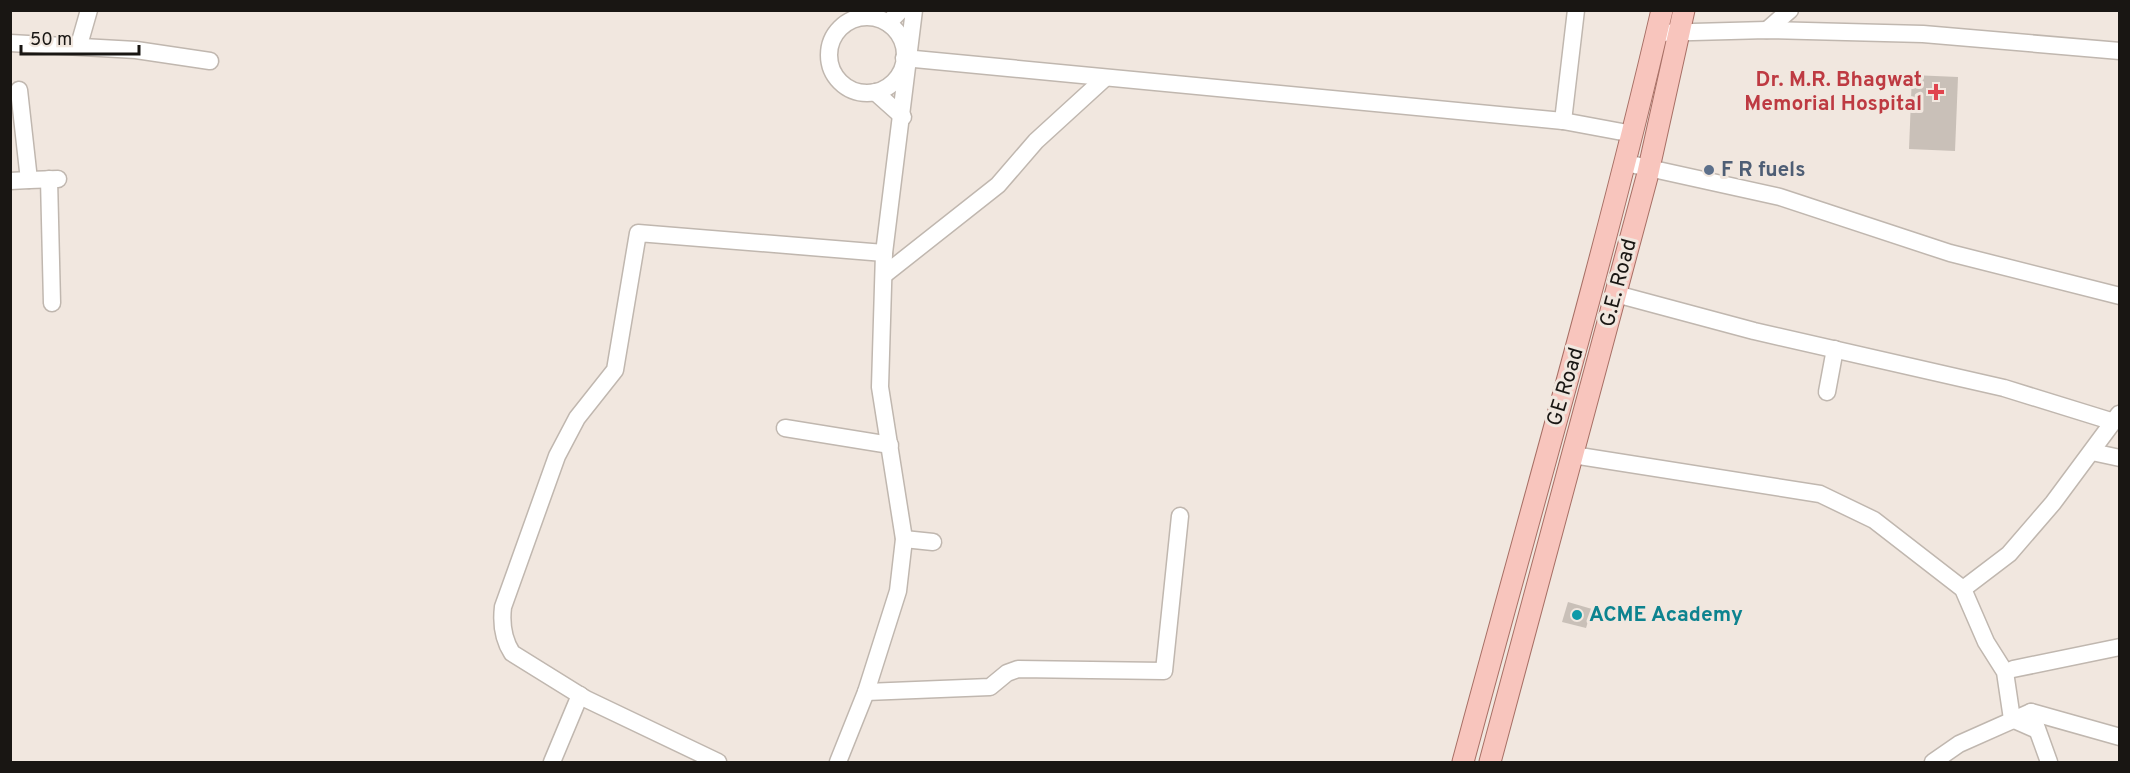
<svg xmlns="http://www.w3.org/2000/svg" width="2130" height="773" font-family="Overpass,sans-serif">
<style>
.building{fill:#c9c0b8}
.lines{fill:none;stroke-linecap:round;stroke-linejoin:round}
.minor-casing{stroke:#c0b7af;stroke-width:19}
.major-casing{stroke:#a76f65;stroke-width:23}
.minor{stroke:#fff;stroke-width:16}
.major{stroke:#f8c5bd;stroke-width:21}
.health-dot{fill:#e0444e;stroke:#f1e7df;stroke-width:2}
.service-dot{fill:#5c6f8a;stroke:#f1e7df;stroke-width:2}
.culture-dot{fill:#0f9aa8;stroke:#f1e7df;stroke-width:2}
.labels{text-anchor:middle;dominant-baseline:central;stroke-width:6;stroke-linejoin:round;paint-order:stroke}
.health-label{font-size:21px;font-weight:bold;fill:#be3a42;stroke:#f1e7df;text-anchor:end}
.service-label{font-size:21px;font-weight:bold;fill:#4e5e75;stroke:#f1e7df;text-anchor:start}
.street-label{font-size:21px;fill:#191613;stroke:#f1e7df}
.culture-label{font-size:21px;font-weight:bold;fill:#0d838f;stroke:#f1e7df;text-anchor:start}
</style>
<rect width="100%" height="100%" fill="#f1e7df"/>
<!-- building -->
<g class="building">
<path d="M1912 75 1958 77 1955 151 1909 149Z"/>
<path d="M1568 602 1592 609 1586 628 1562 622Z"/>
</g>
<g class="lines">
<!-- minor casing -->
<g class="minor-casing">
<g id="minor">
<circle cx="867" cy="55" r="38"/>
<path d="M888 23 901 10"/>
<path d="M1767 30 1790 10"/>
<path d="M1656 33 1767 30 1923 34 2120 51"/>
<path d="M10 43 136 50 210 61"/>
<path d="M79 45 89 10"/>
<path d="M904 58 1563 121 1633 134"/>
<path d="M19 90 29 180 58 179"/>
<path d="M875 92 903 117"/>
<path d="M1563 121 1576 10"/>
<path d="M1626 163 1780 197 1950 253 2120 296"/>
<path d="M49 179 52 303"/>
<path d="M10 181 29 180"/>
<path d="M884 275 998 185 1036 141 1105 78"/>
<path d="M1616 294 1754 331 2004 388 2114 422"/>
<path d="M1827 392 1835 349"/>
<path d="M785 428 890 445"/>
<path d="M2092 452 2120 458"/>
<path d="M1573 455 1820 494 1874 520 1963 589 1986 642 2005 672 2012 719 2037 730"/>
<path d="M904 539 933 542"/>
<path d="M1963 589 2009 554 2053 503 2119 414"/>
<path d="M2013 669 2120 647"/>
<path d="M866 692 990 687 1007 673 1018 669 1164 671 1180 516"/>
<path d="M2031 712 2120 737"/>
<path d="M552 762 580 695"/>
<path d="M718 762 586 699 512 653C503 639 501 624 503 607L557 456 577 418 615 370 638 233 884 253 914 10"/>
<path d="M838 762 866 692 898 591 904 539 880 387 884 253"/>
<path d="M1933 762 1959 744 2031 712 2049 762"/>
</g>
</g>
<!-- major casing -->
<g class="major-casing">
<g id="major">
<path d="M1463 762C1530 512 1603 263 1662 10"/>
<path d="M1490 762 1647 177 1684 10"/>
</g>
</g>
<!-- minor -->
<use href="#minor" class="minor"/>
<!-- major -->
<use href="#major" class="major"/>
</g>
<!-- markers -->
<path class="health-dot" d="M1933 83h6v6h6v6h-6v6h-6v-6h-6v-6h6z"/>
<circle class="service-dot" cx="1709" cy="170" r="6"/>
<circle class="culture-dot" cx="1577" cy="615" r="6"/>
<g class="labels">
<!-- health labels -->
<g class="health-label">
<text x="1922" y="80">Dr. M.R. Bhagwat<tspan x="1922" dy="24">Memorial Hospital</tspan></text>
</g>
<!-- service labels -->
<g class="service-label">
<text x="1721" y="170">F R fuels</text>
</g>
<!-- street labels -->
<g class="street-label">
<text transform="translate(1619 283) rotate(-75)">G.E. Road</text>
<text transform="translate(1566 387) rotate(-73)">GE Road</text>
</g>
<!-- culture labels -->
<g class="culture-label">
<text x="1589" y="615">ACME Academy</text>
</g>
</g>
<!-- border -->
<rect width="2130" height="773" fill="none" stroke="#191613" stroke-width="24"/>
<!-- scale -->
<path d="M21 45v9h118v-9" fill="none" stroke="#191613" stroke-width="3"/>
<text x="30" y="45" font-size="18" fill="#191613" stroke="#f1e7df" stroke-width="4.5" paint-order="stroke">50 m</text>
</svg>
